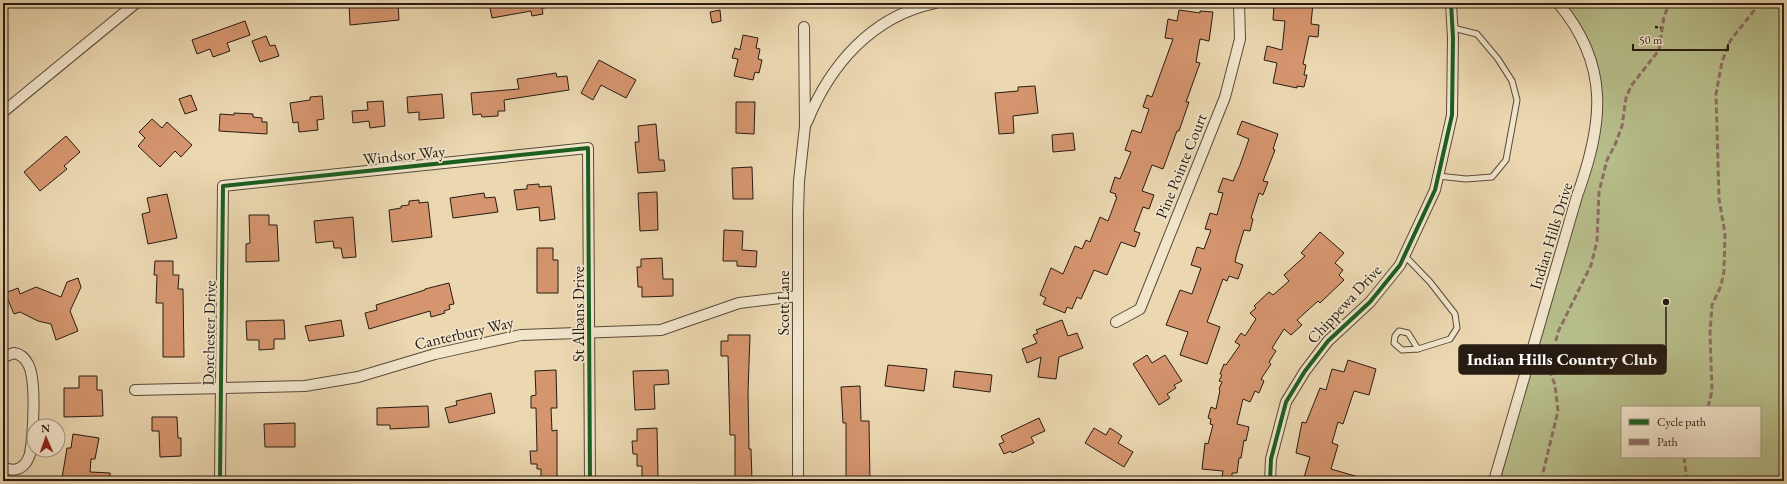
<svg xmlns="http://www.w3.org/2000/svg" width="1787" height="484" font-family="'EB Garamond',serif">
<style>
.green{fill:#b7be8b;stroke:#6f6d4e;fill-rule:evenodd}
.building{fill:#d5956e;stroke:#271c12}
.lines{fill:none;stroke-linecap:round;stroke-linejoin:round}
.lane-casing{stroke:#584b3a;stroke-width:7}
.street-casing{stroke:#584b3a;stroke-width:12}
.path{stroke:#271c12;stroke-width:2.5;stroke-dasharray:3 2;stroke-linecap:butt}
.lane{stroke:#f2e5cc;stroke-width:5}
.street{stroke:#f2e5cc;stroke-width:10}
.quiet{stroke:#8d6e63;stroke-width:3;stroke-dasharray:6 3;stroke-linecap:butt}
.cycleway-casing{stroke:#f2e5cc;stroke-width:6}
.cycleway{stroke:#1b5e20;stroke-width:4}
.labels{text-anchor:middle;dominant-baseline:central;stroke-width:3.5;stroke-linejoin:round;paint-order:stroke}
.street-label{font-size:16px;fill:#271c12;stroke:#f2e5cc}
.leader{fill:none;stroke:#271c12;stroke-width:1.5}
.callout-dot{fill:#271c12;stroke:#f2e5cc;stroke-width:1.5}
.callout{fill:#271c12;stroke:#271c12;stroke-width:1.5}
.callout-label{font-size:17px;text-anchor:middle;font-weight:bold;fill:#fff}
</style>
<rect width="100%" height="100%" fill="#ebd7b0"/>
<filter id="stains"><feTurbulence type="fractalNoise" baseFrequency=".005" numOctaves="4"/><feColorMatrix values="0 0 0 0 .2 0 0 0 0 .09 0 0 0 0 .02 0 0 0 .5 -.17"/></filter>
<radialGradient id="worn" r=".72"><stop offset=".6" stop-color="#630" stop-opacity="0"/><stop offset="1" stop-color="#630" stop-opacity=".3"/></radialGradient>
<!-- green -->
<path class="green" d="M1579 3H1784V481H1500L1577 196 1598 105 1580 35 1564 10ZM1622 407H1760V457H1622Z"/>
<!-- building -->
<g class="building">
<path d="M349 3H398L399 20 350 25Z"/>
<path d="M489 3H544L545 8H542L543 14 532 16 531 11 492 18Z"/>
<path d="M1297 3H1313L1311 24 1319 25 1318 37 1309 36 1303 64 1306 65 1304 75H1307L1304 87 1297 86V88L1273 83 1277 63 1264 60 1267 46 1282 50 1285 21 1273 20 1274 5 1297 7Z"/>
<path d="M720 10 721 21 712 23 710 12Z"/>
<path d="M1179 10 1200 13V11L1213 12 1209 41 1200 39 1196 62 1200 63 1186 102H1189L1179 131H1177L1163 169 1152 165 1142 191 1154 195 1149 209 1143 207 1134 231 1140 233 1135 247 1121 242 1107 275 1094 270 1081 299 1077 297 1072 309 1067 307 1065 313 1043 304 1046 298 1040 295 1051 268 1063 274 1075 246 1082 249 1086 240 1090 242 1100 217 1108 221 1117 197 1115 196 1116 194 1110 192 1115 177 1120 179 1131 152 1125 150 1132 130 1141 133 1149 109 1143 107 1147 95 1152 97 1173 39 1165 38 1168 19 1177 21Z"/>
<path d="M245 21 250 35 227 43 230 51 213 57 210 49 197 54 192 40Z"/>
<path d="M743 35 758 38 756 48 760 49 758 59 762 60 759 73 755 72 753 80 734 76 738 59 732 58 735 48 740 50Z"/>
<path d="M266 36 270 46 275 45 279 56 260 62 252 41Z"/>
<path d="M599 60 636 80 626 98 601 85 593 100 581 93Z"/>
<path d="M556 73 557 77 567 76 569 90 504 100 505 111H498V116L482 117 481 114 473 115 471 93 519 89 517 79Z"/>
<path d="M1035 86 1038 113 1013 116 1014 133 999 134 995 93 1018 91V87Z"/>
<path d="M442 94 444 118 419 120V112L408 113 407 97Z"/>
<path d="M191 95 197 110 185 114 179 99Z"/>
<path d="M322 96 324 119 317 120 318 130 299 132 298 122 293 123 290 103 310 100V97Z"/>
<path d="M383 101 385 126 370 128 369 121 353 123 352 111 368 110 367 102Z"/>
<path d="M736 102H755L754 134 736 133Z"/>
<path d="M234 113 253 114V117L262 118V122H267V134L219 131 220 114 234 115Z"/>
<path d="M152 119 162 128 167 122 192 145 181 157 175 151 160 167 138 146 145 138 139 132Z"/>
<path d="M1242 121 1278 134 1273 149 1275 150 1263 181 1268 182 1263 195 1259 193 1251 218 1253 219 1250 231 1244 230 1237 253 1235 262 1243 265 1238 279 1229 276 1227 281 1223 279 1207 322 1220 327 1207 364 1180 355 1188 332 1166 325 1180 290 1192 294 1201 268 1191 265 1197 247 1204 249 1211 230 1205 229 1210 213 1217 215 1223 193 1218 192 1223 178 1233 181 1240 165 1249 139 1237 134Z"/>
<path d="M656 124 659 160H664L665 171 638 173 635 142H639L638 126Z"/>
<path d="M1073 133 1075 150 1053 152 1052 135Z"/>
<path d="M66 136 80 152 64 166 67 169 40 191 24 172Z"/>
<path d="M752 167 753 199H733L732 168Z"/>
<path d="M539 184V187L551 186 555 219 540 221 539 207 517 210 514 190 527 189V185Z"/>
<path d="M657 192 658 230 640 231 638 193Z"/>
<path d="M484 193 485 198 495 197 498 212 453 218 450 198Z"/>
<path d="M167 194 177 238 148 244 142 214 150 212 147 198Z"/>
<path d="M419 200V203L428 202 432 237 392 242 389 210 401 208V206L409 205V201Z"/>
<path d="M249 215H269V225H277L279 261 246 262V244L250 243Z"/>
<path d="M353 217 356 257 343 258 341 248H334L333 241 316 243 314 221Z"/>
<path d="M724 230 743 231 742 250 757 251 756 267 737 266V261H723Z"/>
<path d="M1320 232 1344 253 1335 263 1343 270 1339 275 1344 280 1320 303 1318 301 1297 320 1302 325 1291 335 1284 329 1272 348 1276 351 1269 362 1271 364 1261 379 1264 381 1259 393 1255 391 1250 402 1243 399 1237 424 1249 427 1246 441 1244 440 1241 458H1239L1237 473H1232V478L1222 477 1223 471 1202 469 1205 443 1208 444 1213 425 1210 424 1211 419 1208 418 1211 407 1216 409 1220 390 1219 389 1222 382 1219 381 1222 375 1220 374 1224 364 1226 365 1240 345 1235 342 1241 333 1245 336 1256 319 1250 313 1256 308 1254 306 1269 292 1273 295 1289 281 1284 275 1305 256 1301 253Z"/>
<path d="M537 248H553V260H558V293H537Z"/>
<path d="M662 258 663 279H673V296L642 297V287H638L637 267H641V259Z"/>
<path d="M155 261H173V275H179L178 289H183L184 357H163V303H156L157 275H154Z"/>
<path d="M78 278 81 287 70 311 78 331 56 340 51 324 38 321 20 312 14 314 5 293 18 288 20 294 36 287 61 297 67 282Z"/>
<path d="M449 283 454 304 449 305 450 309 444 311 445 313 431 317 430 311 369 329 365 313 377 310 376 305 425 290V289Z"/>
<path d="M284 320 285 339H274V349L259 350V340H247L246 321Z"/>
<path d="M341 320 344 336 309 341 305 326Z"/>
<path d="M1062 320 1068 336 1077 333 1083 348 1059 357 1056 379 1038 377 1041 357 1027 363 1022 349 1037 343 1033 335 1038 333 1036 330Z"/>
<path d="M728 335H750L748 392 749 449H751L752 481H735V435H730L728 356H721V341H728Z"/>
<path d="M1147 355 1152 363 1165 355 1182 381 1174 385 1176 388 1167 394 1170 398 1159 405 1133 364Z"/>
<path d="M1348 360 1376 369 1369 395 1354 391 1343 424 1338 422 1332 443 1338 445 1331 469 1362 478 1361 481H1303L1310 457 1296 453 1302 422 1306 423 1320 388 1326 390 1332 369 1344 372Z"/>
<path d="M888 365 927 369 924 391 885 386Z"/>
<path d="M556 370 557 408H551L552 431 557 430V479H541V469H537V464H531L530 451H537L536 408H531V396L536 395 535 371Z"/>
<path d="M668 370 669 384 654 385 655 409 635 410 633 371Z"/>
<path d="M955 371 992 375 990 392 953 387Z"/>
<path d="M79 376H97V390H102L103 416 64 417V388H79Z"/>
<path d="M860 386 861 421H869L870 481H846V423H843L841 387Z"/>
<path d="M491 393 495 413 449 423 445 408 457 405 456 401Z"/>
<path d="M428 406 429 427 390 429V425H377V408Z"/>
<path d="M152 417H177L178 438H181V456L160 457 159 431H152Z"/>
<path d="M1039 418 1045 431 1031 437 1034 443 1012 453 1011 451 1004 454 999 444 1004 442 1001 436Z"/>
<path d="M295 423V447H265L264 424Z"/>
<path d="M657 428 658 477H642V466H637V454H633L632 441H637V429Z"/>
<path d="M1094 428 1106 435 1110 428 1122 436 1118 443 1133 452 1124 467 1085 443Z"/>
<path d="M73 434 99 438 95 459H91L90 472 110 473V481H79L62 478 67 448H71Z"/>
</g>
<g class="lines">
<!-- lane casing -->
<g class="lane-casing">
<g id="lane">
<path d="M1438 176 1466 179 1492 177 1506 160 1517 100 1512 81 1498 59 1477 34 1453 28"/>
<path d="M1404 255 1430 282 1455 314 1457 328 1450 339 1418 349 1402 350 1394 343 1395 336 1399 331 1408 333 1418 349"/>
</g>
</g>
<!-- street casing -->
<g class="street-casing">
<g id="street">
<path d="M3 112 136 3"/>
<path d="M807 122C830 65 872 16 935 3"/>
<path d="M1116 322 1140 309 1225 97 1240 39 1239 3"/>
<path d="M3 357 14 353C20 354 25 358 28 364 37 380 33 435 30 454 26 467 16 474 3 467"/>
<path d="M135 390 305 386 358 377 435 354 521 335 661 330 739 303 798 296"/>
<path d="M220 481 223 186 588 148 590 481"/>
<path d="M798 481V213L799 181 805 126 804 27"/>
<path d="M1270 481 1271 459 1286 402 1305 371 1328 341 1370 302 1400 265 1435 190 1452 115 1453 38 1451 3"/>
<path d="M1494 481 1577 196C1603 124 1611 66 1558 3"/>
</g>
</g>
<!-- path -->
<path class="path" d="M1655 27 1663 28"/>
<!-- lane -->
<use href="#lane" class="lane"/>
<!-- street -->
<use href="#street" class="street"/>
<!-- quiet -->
<g class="quiet">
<path d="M1708 407 1712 391 1710 333 1712 305 1721 286 1724 271 1725 234 1719 199 1716 94 1722 62 1730 41 1760 3"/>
<path d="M1684 457 1687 481"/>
<path d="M1541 481 1558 411 1555 385 1549 369 1558 332 1591 265 1597 241 1599 192 1607 160 1615 145 1622 126 1626 98 1631 86 1659 50 1664 16 1670 3"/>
</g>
<!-- cycleway casing -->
<g class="cycleway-casing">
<g id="cycleway">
<path d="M220 481 223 186 588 148 590 481"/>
<path d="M1270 481 1271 459 1286 402 1305 371 1328 341 1370 302 1400 265 1435 190 1452 115 1453 38 1451 3"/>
</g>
</g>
<!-- cycleway -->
<use href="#cycleway" class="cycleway"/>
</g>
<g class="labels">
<!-- street labels -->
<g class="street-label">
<text transform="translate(404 155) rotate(-6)">Windsor Way</text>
<text transform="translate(1181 166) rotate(-68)">Pine Pointe Court</text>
<text transform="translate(1551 236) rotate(-73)">Indian Hills Drive</text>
<text transform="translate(783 303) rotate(-90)">Scott Lane</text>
<text transform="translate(1344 304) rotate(-47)">Chippewa Drive</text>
<text transform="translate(578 314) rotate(-90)">St Albans Drive</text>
<text transform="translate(209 333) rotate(-89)">Dorchester Drive</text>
<text transform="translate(464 333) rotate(-13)">Canterbury Way</text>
</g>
</g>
<!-- callouts -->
<path class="leader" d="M1666 302L1666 359"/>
<circle class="callout-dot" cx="1666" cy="302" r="4"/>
<rect class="callout" x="1459" y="345" width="207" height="29" rx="4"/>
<g class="callout-label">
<text x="1562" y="365">Indian Hills Country Club</text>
</g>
<!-- margin -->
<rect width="1787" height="484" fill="none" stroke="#ebd7b0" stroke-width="16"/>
<rect x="4" y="4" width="1779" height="476" fill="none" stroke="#271c12" stroke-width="2"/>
<rect x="8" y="8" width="1771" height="468" fill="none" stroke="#271c12"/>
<!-- legend -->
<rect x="1621" y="406" width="140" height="52" fill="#f2e5cc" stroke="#a19582"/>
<rect x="1629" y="419" width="20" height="6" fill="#1b5e20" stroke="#a19582"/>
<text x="1657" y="426" font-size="12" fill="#271c12">Cycle path</text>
<rect x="1629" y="439" width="20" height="6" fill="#8d6e63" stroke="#a19582"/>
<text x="1657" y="446" font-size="12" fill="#271c12">Path</text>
<!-- north arrow -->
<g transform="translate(46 438) rotate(358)"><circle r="19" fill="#f2e5cc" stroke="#a19582"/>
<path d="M0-3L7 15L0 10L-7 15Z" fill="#8f2418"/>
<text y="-6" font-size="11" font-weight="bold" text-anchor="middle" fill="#271c12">N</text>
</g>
<!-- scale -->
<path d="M1633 44v6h95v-6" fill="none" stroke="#271c12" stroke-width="2"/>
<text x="1639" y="44" font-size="12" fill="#271c12" stroke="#f2e5cc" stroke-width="3" paint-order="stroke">50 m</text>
<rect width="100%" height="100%" filter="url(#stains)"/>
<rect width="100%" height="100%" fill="url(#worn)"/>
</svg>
